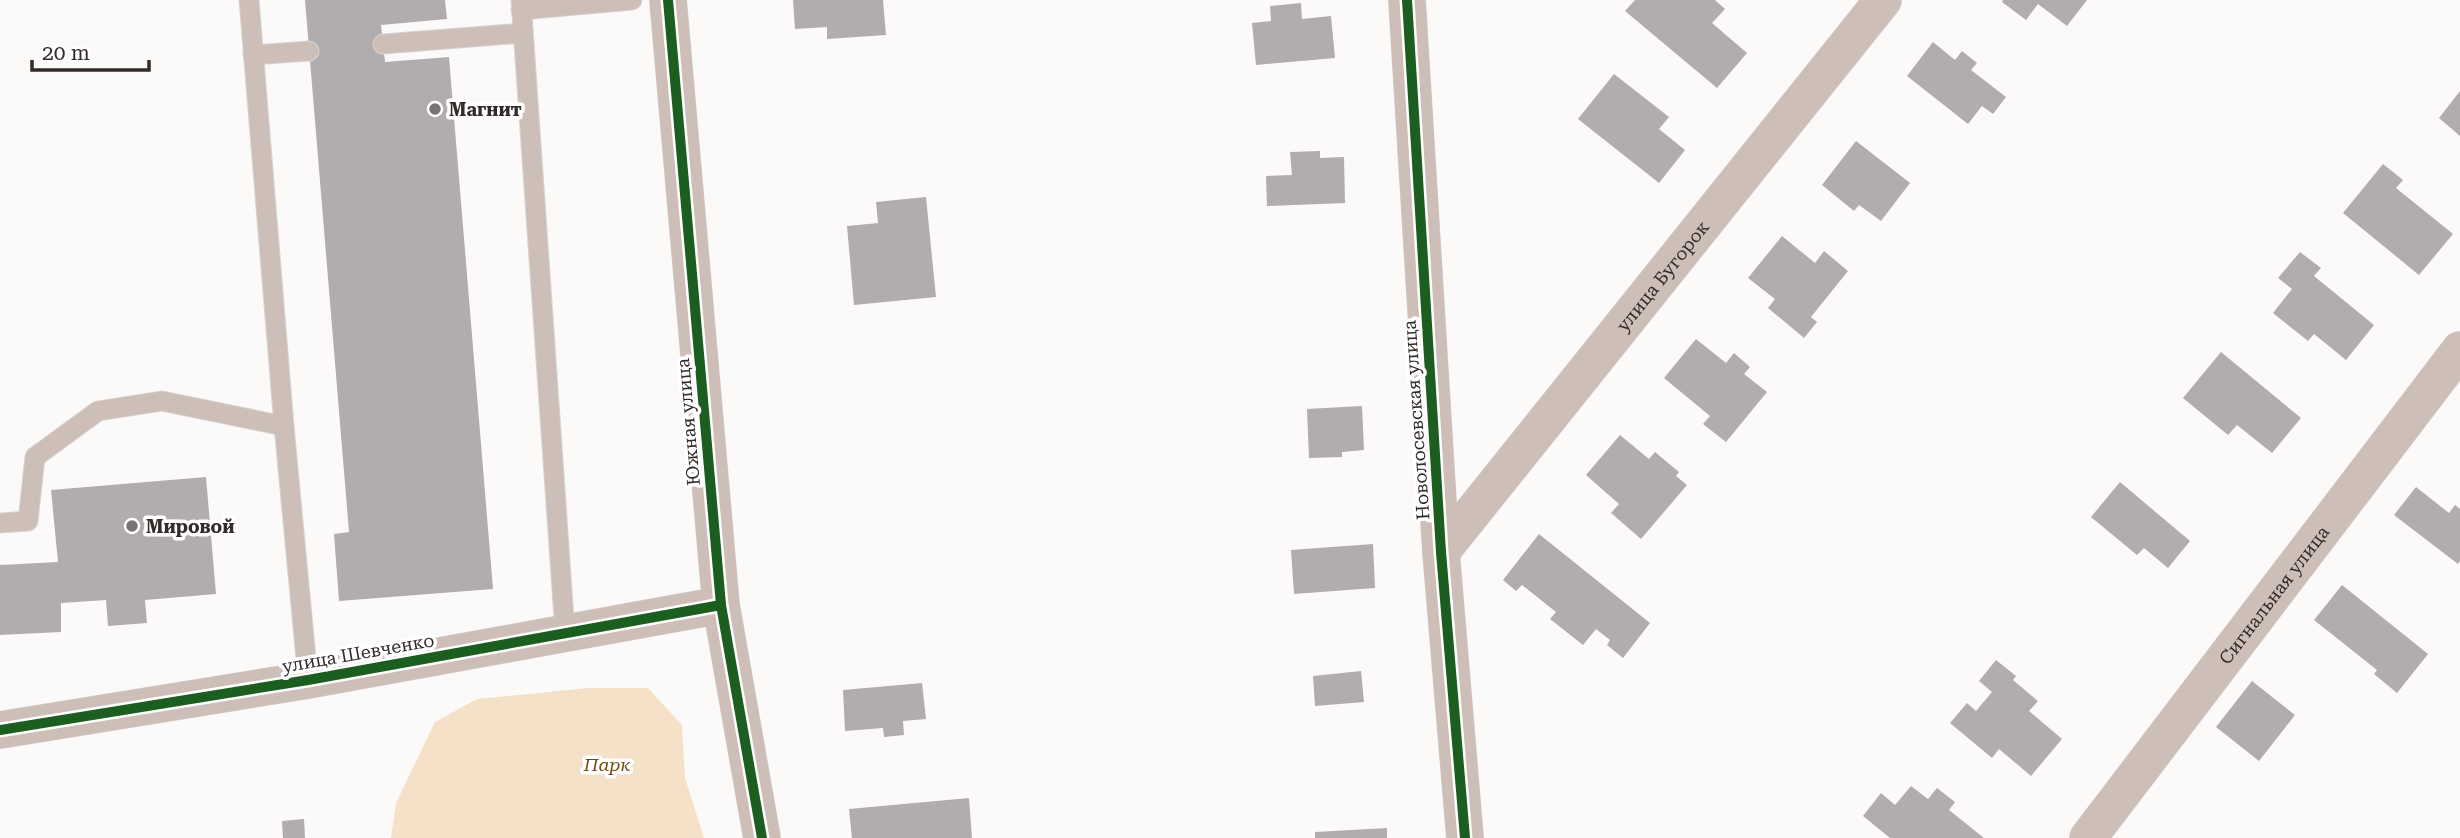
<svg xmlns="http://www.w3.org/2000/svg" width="2460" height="838" font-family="'Roboto Serif',serif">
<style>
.green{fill:#f5e1c8}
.building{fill:#b1acad}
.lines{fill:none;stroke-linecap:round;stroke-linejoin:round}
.service-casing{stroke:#d7d5d5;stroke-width:21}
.minor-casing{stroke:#d7d5d5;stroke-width:38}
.service{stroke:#cdbfb8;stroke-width:19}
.minor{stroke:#cdbfb8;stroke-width:37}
.cycleway-casing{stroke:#fff;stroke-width:15}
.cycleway{stroke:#1b5e20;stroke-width:10}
.poi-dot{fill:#797372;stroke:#fff;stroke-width:2.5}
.labels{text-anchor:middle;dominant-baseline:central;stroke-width:7;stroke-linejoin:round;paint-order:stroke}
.poi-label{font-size:18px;font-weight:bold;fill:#332b2a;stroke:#fff;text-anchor:start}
.street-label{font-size:18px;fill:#332b2a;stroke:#fff}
.park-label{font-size:18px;font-style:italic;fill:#734b0f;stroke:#fff}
</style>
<rect width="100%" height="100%" fill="#fcfaf9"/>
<!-- green -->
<path class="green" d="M588 688H648L682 725 685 778 704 838H391L396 803 435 722 477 699Z"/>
<!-- building -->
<g class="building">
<path d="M305 0H445L447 19 381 25 385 62 449 57 493 589 339 601 334 534 349 532Z"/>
<path d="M793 0H883L886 35 827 39V27L795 29Z"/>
<path d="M1635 0H1715L1725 9 1712 23 1747 53 1717 88 1625 11Z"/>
<path d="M2003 0H2087L2067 26 2038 4 2026 20 2002 2Z"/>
<path d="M1301 3 1302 19 1331 16 1335 58 1256 65 1252 23 1271 21 1270 6Z"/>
<path d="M1933 42 1955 60 1962 51 1977 63 1971 70 2006 97 1993 114 1982 106 1968 124 1907 76Z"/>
<path d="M1614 74 1669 117 1659 129 1685 150 1659 183 1578 119Z"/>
<path d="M2460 91V136L2439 118Z"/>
<path d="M1856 141 1910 183 1881 221 1859 205 1854 211 1822 185Z"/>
<path d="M1320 151V158L1344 157 1345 203 1267 206 1266 176 1292 175 1290 152Z"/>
<path d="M2383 164 2403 180 2396 188 2453 234 2419 275 2343 213Z"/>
<path d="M926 197 936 297 854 305 847 226 878 223 876 202Z"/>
<path d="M1782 236 1815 263 1824 251 1848 271 1811 317 1817 322 1804 338 1768 308 1775 299 1748 278Z"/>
<path d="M2300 252 2321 268 2314 276 2374 325 2346 360 2314 334 2308 341 2273 313 2292 289 2278 278Z"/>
<path d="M1696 339 1726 363 1734 353 1750 367 1744 374 1767 392 1726 442 1703 424 1710 416 1664 378Z"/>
<path d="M2221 352 2301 418 2272 453 2237 425 2228 435 2183 398Z"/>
<path d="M1362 406 1364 450 1342 452V457L1309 458 1307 409Z"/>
<path d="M1620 435 1649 459 1655 452 1679 472 1676 476 1687 485 1641 539 1611 513 1619 504 1586 475Z"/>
<path d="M206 477 216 594 145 600 147 623 108 626 106 600 61 603V632L0 635V565L58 562 51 490Z"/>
<path d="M2120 482 2190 541 2168 568 2144 548 2137 555 2091 517Z"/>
<path d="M2416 487 2449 513 2455 505 2460 509V561L2458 564 2394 515Z"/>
<path d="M1539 534 1650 623 1623 658 1607 645 1610 640 1596 629 1583 645 1550 619 1556 612 1522 585 1516 591 1503 580Z"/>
<path d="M1373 544 1375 588 1294 594 1291 550Z"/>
<path d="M2342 585 2428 654 2397 693 2374 674 2377 670 2314 620Z"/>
<path d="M1996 660 2016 676 2013 680 2038 701 2029 711 2062 739 2031 776 1999 749 1992 758 1950 723 1967 703 1976 711 1992 692 1979 681Z"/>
<path d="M1361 671 1364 702 1315 706 1313 676Z"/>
<path d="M2252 681 2295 715 2259 761 2216 727Z"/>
<path d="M922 683 926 719 903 721 904 735 884 737 883 728 845 731 843 690Z"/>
<path d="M1911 786 1928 799 1937 788 1955 802 1949 810 1984 838H1890L1863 816 1881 793 1895 805Z"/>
<path d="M969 798 972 838H852L849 809Z"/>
<path d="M304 819 305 838H283L282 821Z"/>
<path d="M1387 828V838H1315V832Z"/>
</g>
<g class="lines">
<!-- service casing -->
<g class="service-casing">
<g id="service">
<path d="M249 0 284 426 308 680"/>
<path d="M521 0 565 633"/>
<path d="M521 10 632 0"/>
<path d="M383 44 523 33"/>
<path d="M253 55 309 51"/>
<path d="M0 523 28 521 35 457 98 411 162 401 284 426"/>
</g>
</g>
<!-- minor casing -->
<g class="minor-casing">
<g id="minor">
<path d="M668 0 721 605 762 838"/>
<path d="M1407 0 1441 552 1465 838"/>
<path id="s1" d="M1441 552 1883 0"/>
<path d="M0 730 308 680 721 605"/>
<path id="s2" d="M2088 838 2460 350"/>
</g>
</g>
<!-- service -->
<use href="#service" class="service"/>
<!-- minor -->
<use href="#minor" class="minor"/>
<!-- cycleway casing -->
<g class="cycleway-casing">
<g id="cycleway">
<path d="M668 0 721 605 762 838"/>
<path d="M1407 0 1441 552 1465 838"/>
<path d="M0 730 308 680 721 605"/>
</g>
</g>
<!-- cycleway -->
<use href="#cycleway" class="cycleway"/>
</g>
<!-- markers -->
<g class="poi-dot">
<circle cx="435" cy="109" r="7"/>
<circle cx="132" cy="526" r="7"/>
</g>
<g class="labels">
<!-- poi labels -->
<g class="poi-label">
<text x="449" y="109">Магнит</text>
<text x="146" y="526">Мировой</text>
</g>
<!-- street labels -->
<g class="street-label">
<text stroke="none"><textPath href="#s1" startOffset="354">улица Бугорок</textPath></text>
<text transform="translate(1416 420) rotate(-94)">Новолосевская улица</text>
<text transform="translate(688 422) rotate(-95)">Южная улица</text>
<text stroke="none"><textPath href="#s2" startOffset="306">Сигнальная улица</textPath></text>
<text transform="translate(358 653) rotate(-10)">улица Шевченко</text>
</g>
<!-- park labels -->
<g class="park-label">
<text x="607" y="764">Парк</text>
</g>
</g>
<!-- scale -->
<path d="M32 60v10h117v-10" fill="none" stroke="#332b2a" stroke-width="3.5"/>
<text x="42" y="60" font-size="21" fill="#332b2a" stroke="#ffffff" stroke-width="5" paint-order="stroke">20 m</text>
</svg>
